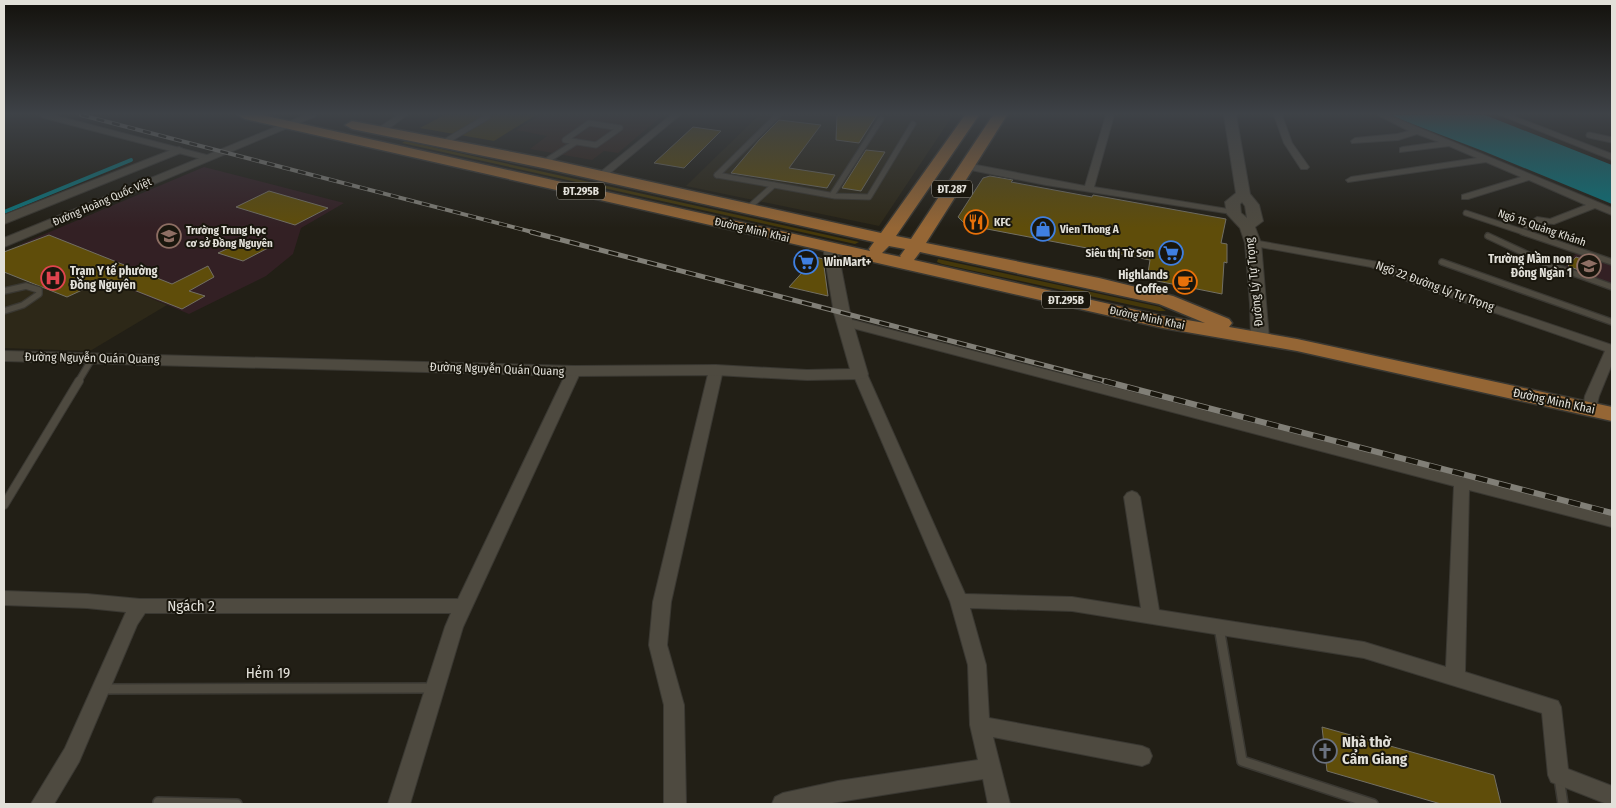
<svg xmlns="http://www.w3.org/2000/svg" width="1616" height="808" font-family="'Fira Sans Condensed',sans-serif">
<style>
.commercial{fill:#322219}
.built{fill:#2d2818}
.education{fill:#332024}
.green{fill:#45380a}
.water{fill:#0c7279}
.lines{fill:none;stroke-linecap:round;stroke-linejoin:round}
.stream{stroke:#0c7279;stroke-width:4}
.building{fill:#5f4d0a;stroke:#726f64}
.service-far3-casing{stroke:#3a3832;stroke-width:7}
.service-far2-casing{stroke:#3a3832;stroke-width:8}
.service-far1-casing{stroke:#3a3832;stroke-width:10}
.service-casing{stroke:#3a3832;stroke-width:12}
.minor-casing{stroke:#3a3832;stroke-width:2}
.tertiary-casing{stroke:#3a3832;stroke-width:2}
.secondary-casing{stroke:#3a3832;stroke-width:2}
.primary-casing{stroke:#3a3832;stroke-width:3}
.service-far3{stroke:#4e4a40;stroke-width:5}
.service-far2{stroke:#4e4a40;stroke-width:5.5}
.service-far1{stroke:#4e4a40;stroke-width:8}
.service{stroke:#4e4a40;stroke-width:9}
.minor{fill:#4e4a40;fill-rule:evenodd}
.tertiary{fill:#4e4a40;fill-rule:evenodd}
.secondary{fill:#4e4a40;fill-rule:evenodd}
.primary{fill:#956635;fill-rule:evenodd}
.rail-far2-casing{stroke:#817f77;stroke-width:4}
.rail-far1-casing{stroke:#817f77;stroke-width:5}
.rail-casing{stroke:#817f77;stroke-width:6}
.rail-far2{stroke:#19160d;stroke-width:2.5;stroke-dasharray:8;stroke-linecap:butt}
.rail-far1{stroke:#19160d;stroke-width:3;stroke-dasharray:10;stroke-linecap:butt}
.rail{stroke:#19160d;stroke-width:4.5;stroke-dasharray:12;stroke-linecap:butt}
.labels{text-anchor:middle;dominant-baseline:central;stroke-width:4;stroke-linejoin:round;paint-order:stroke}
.shield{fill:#19160d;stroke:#a6a39c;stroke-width:1}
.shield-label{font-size:11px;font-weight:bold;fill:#e2e0d9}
.far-street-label{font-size:11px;fill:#e2e0d9;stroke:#19160d}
.far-poi-label{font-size:11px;font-weight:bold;fill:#e2e0d9;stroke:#19160d;text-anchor:start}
.poi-label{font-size:12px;font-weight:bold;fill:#e2e0d9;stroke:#19160d;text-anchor:end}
.street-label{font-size:12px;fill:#e2e0d9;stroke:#19160d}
.near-street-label{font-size:15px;fill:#e2e0d9;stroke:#19160d}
.near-poi-label{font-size:15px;font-weight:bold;fill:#e2e0d9;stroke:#19160d;text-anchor:start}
</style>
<rect width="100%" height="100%" fill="#221f16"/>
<!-- commercial -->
<path class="commercial" d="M540 115H663L618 153 604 151 592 160 530 149 547 136 516 130Z"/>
<!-- built -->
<g class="built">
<path d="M759 115H953L879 226 686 186Z"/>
<path d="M21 244 167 305 90 351 4 348V251Z"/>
</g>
<!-- education -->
<g class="education">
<path d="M204 167 344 203 301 228 293 254 266 276 189 314 21 244Z"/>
<path d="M1578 251 1612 263V286L1563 269Z"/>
</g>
<!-- green -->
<g class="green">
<path d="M444 115H536L494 141 420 128Z"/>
<path d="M405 141 859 242 855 244 402 143Z"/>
<path d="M938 259 1160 307 1166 311H1159L942 264 937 262Z"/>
</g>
<!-- water -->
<path class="water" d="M1389 115H1485L1612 165V204L1483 151Z"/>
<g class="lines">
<!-- stream -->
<path class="stream" d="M4 212 131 160"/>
</g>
<!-- building -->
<g class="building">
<path d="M837 115H877L859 143 836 140Z"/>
<path d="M779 120 821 125 789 168 835 175 827 188 731 173 759 140Z"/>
<path d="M693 127 721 131 684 168 654 163Z"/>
<path d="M866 150 885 152 861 191 842 188Z"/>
<path d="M990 176 1013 180 1011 182 1092 197 1093 195 1226 219 1221 243 1227 244V263L1224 262 1222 294 1147 279 1150 260 966 225 958 217 983 178Z"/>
<path d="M269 191 328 208 295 225 236 207Z"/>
<path d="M49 235 172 284 208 266 214 277 189 291 205 296 182 309 106 279 67 297 4 272V252Z"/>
<path d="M246 240 270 247 243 261 218 253Z"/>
<path d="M816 257 823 259 828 296 789 287Z"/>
<path d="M1576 257 1596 264 1589 274 1568 266Z"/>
<path d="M1322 727 1494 775 1501 804H1441L1327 771Z"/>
</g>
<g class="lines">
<!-- service-far3 casing -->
<g class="service-far3-casing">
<g id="service-far3">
<path d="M43 115 208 158"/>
<path d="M589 123 620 128 596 145 565 140Z"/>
<path d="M1589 135 1612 140"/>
<path d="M443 143 487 117"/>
<path d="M543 163 576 142"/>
<path d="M717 175 774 185 747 209"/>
<path d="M717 175 778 115"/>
<path d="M774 185 835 196 869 197 913 124"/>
<path d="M832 195 881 119"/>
<path d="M1466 213 1526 233"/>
</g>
</g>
<!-- service-far2 casing -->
<g class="service-far2-casing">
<g id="service-far2">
<path d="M1523 232 1612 262"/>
<path d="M1488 236 1548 264 1612 287"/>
<path d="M1442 262 1612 322"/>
<path d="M4 291 26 286 39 290V294L23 305 4 311"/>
<path d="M78 382 93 357"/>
</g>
</g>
<!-- service-far1 casing -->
<g class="service-far1-casing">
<path id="service-far1" d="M4 505 79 381"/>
</g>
<!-- service casing -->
<g class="service-casing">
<g id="service">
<path d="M1219 627 1242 761 1373 804"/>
<path d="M101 689 433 688"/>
<path d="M1559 778 1563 804"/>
<path d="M158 802 237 804"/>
</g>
</g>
<!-- minor casing -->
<g class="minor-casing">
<g id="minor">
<path d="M398 115H407L384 132H378V128Z"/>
<path d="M671 115H680L604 178H598V174Z"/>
<path d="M1106 115H1114L1094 187 1234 210 1238 211V215L1046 185 966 169 961 166 966 163 1085 186Z"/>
<path d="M1274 115H1282L1292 143 1309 167 1307 169H1301L1284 143Z"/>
<path d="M1378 115H1388L1612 208V215L1595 208 1554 224 1542 223 1532 228H1524L1523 226 1537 217 1550 219 1586 205 1529 180 1468 199H1462V195L1521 177 1486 162 1348 182 1346 180 1351 177 1477 158 1449 146 1400 152V148L1403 147 1439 142 1417 134 1398 140 1352 143 1351 141 1355 138 1397 134 1409 131Z"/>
<path d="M1500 115H1511L1612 154V160Z"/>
<path d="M1253 240 1378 262 1443 288 1612 345V364L1599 396 1595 412H1585L1583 409 1585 396 1605 351 1435 292 1371 267 1249 245 1248 243 1249 241Z"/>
<path d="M845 318 1612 515V527L1469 490 1465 672 1558 701 1561 707 1568 769 1612 786V804H1607L1551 782 1548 775 1542 713 1364 658 1072 611 970 608 986 665 989 718 1142 746 1149 749 1152 756 1149 763 1142 766 993 737 1010 804H988L983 779 826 804H772L775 797 783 793 838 781 978 760 970 725 968 665 950 601 853 374 860 370 867 374 965 594 1072 597 1141 608 1124 497 1127 493 1132 491 1137 493 1140 497 1159 610 1364 642 1446 667 1454 486 841 325 839 322 841 319Z"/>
<path d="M716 366 723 370 671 602 667 645 684 705 686 804H664V705L649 645 653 602 709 370Z"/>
<path d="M574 367 581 371 463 627 410 804H388L445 627 451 613H145L137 625 79 762 54 804H31L65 748 126 612 87 608 4 605V591L87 594 140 599H458L567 371Z"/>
</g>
</g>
<!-- tertiary casing -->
<g class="tertiary-casing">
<g id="tertiary">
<path d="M305 115 316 116 4 247V238Z"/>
<path d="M179 147 185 150 183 152 4 224V215Z"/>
<path d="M830 243 837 247 850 313 868 374 866 378 860 379 807 380 716 375 574 376 4 361V351L574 366 716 365 807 370 850 369 834 313 823 247Z"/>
</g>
</g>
<!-- secondary casing -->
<g class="secondary-casing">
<path id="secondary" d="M1224 115H1236L1250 194 1259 205 1263 221 1255 227 1261 243 1269 338 1266 342 1260 343 1254 342 1251 338 1250 304 1245 243 1240 228 1227 214 1225 202 1236 193ZM1242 202 1245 206 1247 218 1241 213 1240 204Z"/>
</g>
<!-- primary casing -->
<g class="primary-casing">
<path id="primary" d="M238 115H262L870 251 869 249 874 242 543 168 352 129 345 125 352 121 543 158 881 233 965 115H979L896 236 911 239 993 115H1007L926 243 1099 278 1173 296 1229 319 1232 323 1229 327 1297 339 1612 407V421L1297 351 1163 328 245 119ZM889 246 905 249 900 256 901 257 882 253ZM920 252 1159 304 1205 323 1163 316 914 260Z"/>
</g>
<!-- service-far3 -->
<use href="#service-far3" class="service-far3"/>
<!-- service-far2 -->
<use href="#service-far2" class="service-far2"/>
<!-- service-far1 -->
<use href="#service-far1" class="service-far1"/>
<!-- service -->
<use href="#service" class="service"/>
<!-- minor -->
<use href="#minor" class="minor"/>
<!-- tertiary -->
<use href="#tertiary" class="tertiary"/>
<!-- secondary -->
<use href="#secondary" class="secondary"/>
<!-- primary -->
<use href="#primary" class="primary"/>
<!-- rail-far2 casing -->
<g class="rail-far2-casing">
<path id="rail-far2" d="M81 115 536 233"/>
</g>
<!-- rail-far1 casing -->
<g class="rail-far1-casing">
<path id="rail-far1" d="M531 232 1109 382"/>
</g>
<!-- rail casing -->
<g class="rail-casing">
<path id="rail" d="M1104 381 1612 513"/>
</g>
<!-- rail-far2 -->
<use href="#rail-far2" class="rail-far2"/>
<!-- rail-far1 -->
<use href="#rail-far1" class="rail-far1"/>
<!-- rail -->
<use href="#rail" class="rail"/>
</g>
<!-- sky -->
<linearGradient id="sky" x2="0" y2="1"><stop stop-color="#13110c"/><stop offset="0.5" stop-color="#3e4247"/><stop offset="1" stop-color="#3e4247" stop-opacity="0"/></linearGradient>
<rect width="1616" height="228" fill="url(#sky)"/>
<!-- icons -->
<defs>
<g id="restaurant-ring" transform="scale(1.25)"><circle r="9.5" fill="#19160d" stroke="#e8710a" stroke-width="1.5"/><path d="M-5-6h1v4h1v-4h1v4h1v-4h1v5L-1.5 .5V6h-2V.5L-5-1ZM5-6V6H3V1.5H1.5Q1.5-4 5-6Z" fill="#e8710a"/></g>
<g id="shop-ring" transform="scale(1.25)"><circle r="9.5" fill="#19160d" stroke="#3f7fe0" stroke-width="1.5"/><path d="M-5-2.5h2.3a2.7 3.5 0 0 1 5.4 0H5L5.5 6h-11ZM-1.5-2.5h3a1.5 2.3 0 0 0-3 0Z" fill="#3f7fe0"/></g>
<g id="school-ring" transform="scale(1.25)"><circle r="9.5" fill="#19160d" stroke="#8d6e63" stroke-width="1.5"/><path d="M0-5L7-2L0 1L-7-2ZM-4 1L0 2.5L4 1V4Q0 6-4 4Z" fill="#8d6e63"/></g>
<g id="supermarket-ring" transform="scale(1.25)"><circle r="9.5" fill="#19160d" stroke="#3f7fe0" stroke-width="1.5"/><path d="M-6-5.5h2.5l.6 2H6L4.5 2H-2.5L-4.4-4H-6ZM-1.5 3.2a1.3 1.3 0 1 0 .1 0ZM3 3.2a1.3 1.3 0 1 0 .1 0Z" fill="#3f7fe0"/></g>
<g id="hospital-ring" transform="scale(1.25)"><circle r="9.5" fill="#19160d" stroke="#e0444e" stroke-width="1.5"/><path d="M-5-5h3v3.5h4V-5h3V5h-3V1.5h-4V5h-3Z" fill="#e0444e"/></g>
<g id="cafe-ring" transform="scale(1.25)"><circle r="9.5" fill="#19160d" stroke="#e8710a" stroke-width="1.5"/><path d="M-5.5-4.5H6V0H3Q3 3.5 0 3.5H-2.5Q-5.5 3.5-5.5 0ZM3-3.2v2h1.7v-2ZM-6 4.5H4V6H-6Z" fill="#e8710a"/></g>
<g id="church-ring" transform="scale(1.25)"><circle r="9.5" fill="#19160d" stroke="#6b7280" stroke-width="1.5"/><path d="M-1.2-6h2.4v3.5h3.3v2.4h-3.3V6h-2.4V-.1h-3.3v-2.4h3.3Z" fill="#6b7280"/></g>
</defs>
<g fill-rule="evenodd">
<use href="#restaurant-ring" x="976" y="222"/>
<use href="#shop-ring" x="1043" y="229"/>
<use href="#school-ring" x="169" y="236"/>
<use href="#supermarket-ring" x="1171" y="253"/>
<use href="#supermarket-ring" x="806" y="262"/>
<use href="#school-ring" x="1589" y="266"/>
<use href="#hospital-ring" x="53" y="278"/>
<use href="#cafe-ring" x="1185" y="282"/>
<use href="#church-ring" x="1325" y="751"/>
</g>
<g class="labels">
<!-- shield labels -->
<g class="shield">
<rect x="932" y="180.5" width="40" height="17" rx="4"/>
<rect x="557" y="182.5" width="48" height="17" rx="4"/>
<rect x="1042" y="291.5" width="48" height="17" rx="4"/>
</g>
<g class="shield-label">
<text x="952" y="189">ĐT.287</text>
<text x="581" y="191">ĐT.295B</text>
<text x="1066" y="300">ĐT.295B</text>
</g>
<!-- far-street labels -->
<g class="far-street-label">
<text transform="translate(102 202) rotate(-23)">Đường Hoàng Quốc Việt</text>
<text transform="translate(1542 228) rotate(19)">Ngõ 15 Quảng Khánh</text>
<text transform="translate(752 230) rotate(13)">Đường Minh Khai</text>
<text transform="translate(1147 318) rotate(12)">Đường Minh Khai</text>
</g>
<!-- far-poi labels -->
<g class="far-poi-label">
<text x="994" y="222">KFC</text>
<text x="1060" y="229">Vien Thong A</text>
<text x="186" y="230">Trường Trung học<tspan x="186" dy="13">cơ sở Đồng Nguyên</tspan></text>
<text x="1154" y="253" text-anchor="end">Siêu thị Từ Sơn</text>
</g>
<!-- poi labels -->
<g class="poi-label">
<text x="1572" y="259">Trường Mầm non<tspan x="1572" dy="14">Đông Ngàn 1</tspan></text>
<text x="824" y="262" text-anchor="start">WinMart+</text>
<text x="70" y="271" text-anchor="start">Trạm Y tế phường<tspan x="70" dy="14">Đồng Nguyên</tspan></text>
<text x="1168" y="275">Highlands<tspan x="1168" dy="14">Coffee</tspan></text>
</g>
<!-- street labels -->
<g class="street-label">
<text transform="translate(1254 282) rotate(-96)">Đường Lý Tự Trọng</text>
<text transform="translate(1435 286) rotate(20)">Ngõ 22 Đường Lý Tự Trọng</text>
<text transform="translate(92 358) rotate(1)">Đường Nguyễn Quán Quang</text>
<text transform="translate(497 369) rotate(2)">Đường Nguyễn Quán Quang</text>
<text transform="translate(1554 401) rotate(12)">Đường Minh Khai</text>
</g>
<!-- near-street labels -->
<g class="near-street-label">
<text x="191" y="606">Ngách 2</text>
<text x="268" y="673">Hẻm 19</text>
</g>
<!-- near-poi labels -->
<g class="near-poi-label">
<text x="1342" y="742">Nhà thờ<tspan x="1342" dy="17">Cẩm Giang</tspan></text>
</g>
</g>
<!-- border -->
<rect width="1616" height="808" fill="none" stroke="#e2e0d9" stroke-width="10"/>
</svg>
